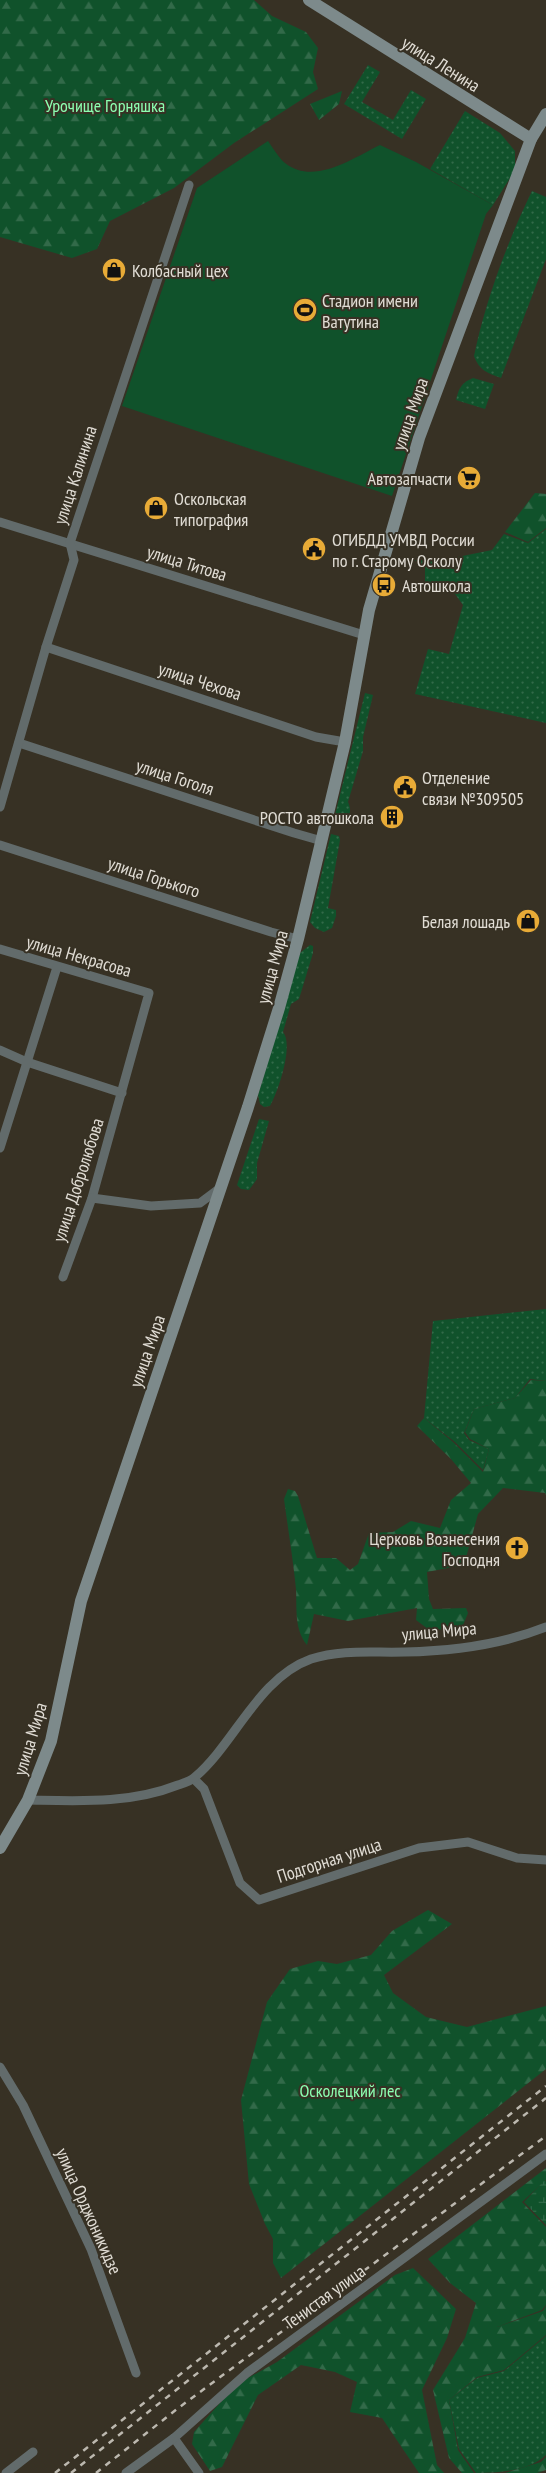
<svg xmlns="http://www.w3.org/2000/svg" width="546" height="2473" font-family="'PT Sans Narrow',sans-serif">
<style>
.grass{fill:url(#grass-dots)}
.forest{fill:url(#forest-firs)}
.wetland{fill:url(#wetland-marsh)}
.garden{fill:#10522b}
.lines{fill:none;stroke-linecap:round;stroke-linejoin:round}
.minor{stroke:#626b6b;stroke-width:9}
.secondary{stroke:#7d8a8b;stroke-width:12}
.rail{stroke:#bcb8af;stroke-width:2.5;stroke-dasharray:6 6;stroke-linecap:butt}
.labels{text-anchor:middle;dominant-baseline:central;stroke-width:4;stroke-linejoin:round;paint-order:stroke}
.street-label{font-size:18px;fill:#e1ddd5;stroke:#373124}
.park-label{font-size:18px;fill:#8cffb1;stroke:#373124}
.poi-label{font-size:18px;fill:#e1ddd5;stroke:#373124;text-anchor:start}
</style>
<defs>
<pattern id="grass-dots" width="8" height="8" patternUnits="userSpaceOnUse" patternTransform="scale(1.25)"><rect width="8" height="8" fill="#10522b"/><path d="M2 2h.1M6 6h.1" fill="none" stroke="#326a49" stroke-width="1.8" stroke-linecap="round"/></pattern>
<pattern id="forest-firs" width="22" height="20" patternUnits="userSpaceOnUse" patternTransform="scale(1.25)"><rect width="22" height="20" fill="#10522b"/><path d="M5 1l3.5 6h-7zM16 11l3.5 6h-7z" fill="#326a49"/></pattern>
<pattern id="wetland-marsh" width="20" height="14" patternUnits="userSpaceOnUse" patternTransform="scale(1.25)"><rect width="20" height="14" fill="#10522b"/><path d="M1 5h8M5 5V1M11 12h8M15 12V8" fill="none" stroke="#326a49"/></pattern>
</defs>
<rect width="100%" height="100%" fill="#373124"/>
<!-- grass -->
<g class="grass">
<path d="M368 65 380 72 362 102 393 120 411 90 426 99 402 139 344 104Z"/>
<path d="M465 111 500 133 515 151V170L493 205 430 169Z"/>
<path d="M532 191 546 197V259L501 378C487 373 479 370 474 356 485 302 508 240 532 191Z"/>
<path d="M473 378 494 384 485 409 456 400C459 388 461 383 473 378Z"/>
<path d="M546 529V723L415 694 428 649 449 654 463 605 455 594 425 586V567L414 560 438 561 492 550 504 534 528 543Z"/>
<path d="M365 693 373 695 363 737V751L348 802C352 810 350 819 343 825L335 820V815Z"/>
<path d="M331 834 339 836 340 840 328 908 336 910V916L332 928 324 932 315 928 310 922Z"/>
<path d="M310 945 313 946V953L299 999 291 1004 283 1032C294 1045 278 1092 270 1106L264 1107 260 1104 258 1095 300 953Z"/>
<path d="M259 1119 269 1121 257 1163V1179L249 1190 241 1189 237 1185Z"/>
<path d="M546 1309V1381L530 1379 515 1398 474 1409 464 1433 469 1440 489 1449 483 1470 455 1442 424 1418 433 1321Z"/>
<path d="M546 2336V2455C529 2471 498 2473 476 2473L459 2449 449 2400 477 2378 504 2371Z"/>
</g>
<!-- forest -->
<g class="forest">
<path d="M0 0H254L272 16 306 32 318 48 313 72 318 89 234 143 174 188 110 221 97 249 72 258 0 237Z"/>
<path d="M342 91 339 104 319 120 310 104Z"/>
<path d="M535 493 546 494V528L528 542 505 532Z"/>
<path d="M531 1380 546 1381V1495L545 1493 503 1488 478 1514 464 1565 427 1572 429 1599 433 1609 466 1608 468 1613 461 1630 428 1629 416 1620 417 1608 348 1621 314 1614 307 1645C294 1629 297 1608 296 1589 293 1559 288 1529 284 1499L288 1489 295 1491 298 1496 317 1558H336L350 1570 358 1564 369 1533 393 1532 411 1521 440 1528 451 1500 471 1483 451 1459 417 1426 424 1418 453 1442 483 1472 489 1449 470 1439 465 1432 474 1409 515 1398Z"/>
<path d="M428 1910 452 1924 384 1975 393 1993 426 2017 467 2027 546 2006V2069L281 2278 273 2263V2239L265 2224 249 2184 241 2100 267 2002 290 1969 318 1961 337 1964 371 1955 392 1931Z"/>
<path d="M546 2168V2180L522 2202 546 2227V2305L542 2310 497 2327 543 2311 546 2306V2335L504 2370 477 2377 449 2400 458 2450 474 2473H462L449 2458 433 2390 465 2338 476 2303 450 2283 428 2259Z"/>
<path d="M413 2268 456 2309 447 2338 422 2390 437 2465 444 2473H419L382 2418 350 2412 357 2382 335 2372 301 2365 258 2395 222 2467 210 2471 192 2444 194 2432 237 2384 277 2362 395 2275Z"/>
<path d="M546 2457V2470L537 2473H505L541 2462Z"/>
</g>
<!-- wetland -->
<path class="wetland" d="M544 2181H546V2225L524 2202Z"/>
<!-- garden -->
<path class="garden" d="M268 141C273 148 279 158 285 163 314 186 353 158 380 145L416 162 493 205 486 214 392 496 122 406 197 188Z"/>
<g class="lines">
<!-- minor -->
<g class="minor">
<path d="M0 522 364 635"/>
<path d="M46 647 316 737 345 742"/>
<path d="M19 743 294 833 322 841"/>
<path d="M0 807 46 647 74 560 70 543 189 185"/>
<path d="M0 845 271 932 298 939"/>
<path d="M0 949 149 993 92 1198 63 1277"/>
<path d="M0 1050 27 1062 122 1093"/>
<path d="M0 1148 57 967"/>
<path d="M92 1198 151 1206 200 1203 220 1188"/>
<path d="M194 1779 204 1789 240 1883 259 1900 419 1848 468 1842 517 1858 546 1860"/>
<path d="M28 1800C79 1801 130 1804 178 1785 184 1783 191 1781 195 1777 235 1743 258 1678 311 1659 342 1649 373 1653 405 1652 453 1651 501 1645 546 1627"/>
<path d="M0 2067 23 2105 91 2249 136 2373"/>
<path d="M174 2438 199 2473"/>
<path d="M6 2473 33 2452"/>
<path d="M126 2473 174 2438 247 2373 546 2154"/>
</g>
<!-- secondary -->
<g class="secondary">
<path d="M309 0 531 139"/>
<path d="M0 1848 28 1800 51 1741 81 1601 248 1107 279 1008 298 939 345 742 369 610 419 438 531 139 546 114"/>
</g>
<!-- rail -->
<g class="rail">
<path d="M55 2473 546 2086"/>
<path d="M71 2473 546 2098"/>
<path d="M96 2473 177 2409 546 2136"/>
</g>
</g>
<!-- icons -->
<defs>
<g id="shop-disc" transform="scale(1.25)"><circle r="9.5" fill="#e8ab37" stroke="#373124"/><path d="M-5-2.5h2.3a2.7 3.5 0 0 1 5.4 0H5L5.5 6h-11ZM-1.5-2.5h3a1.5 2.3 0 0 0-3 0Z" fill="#111"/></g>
<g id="stadium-disc" transform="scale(1.25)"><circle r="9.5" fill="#e8ab37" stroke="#373124"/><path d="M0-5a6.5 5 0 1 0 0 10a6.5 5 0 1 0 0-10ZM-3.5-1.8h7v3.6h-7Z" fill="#111"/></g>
<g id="supermarket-disc" transform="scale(1.25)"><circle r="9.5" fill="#e8ab37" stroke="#373124"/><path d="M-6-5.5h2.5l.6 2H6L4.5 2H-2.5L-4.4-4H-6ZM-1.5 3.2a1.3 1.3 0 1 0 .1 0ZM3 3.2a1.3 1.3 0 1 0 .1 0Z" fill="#111"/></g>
<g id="civic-disc" transform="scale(1.25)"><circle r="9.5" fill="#e8ab37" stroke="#373124"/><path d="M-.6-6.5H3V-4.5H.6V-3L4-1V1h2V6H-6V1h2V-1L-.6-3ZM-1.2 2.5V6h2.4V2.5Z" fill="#111"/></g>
<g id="bus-disc" transform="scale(1.25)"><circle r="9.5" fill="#e8ab37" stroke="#373124"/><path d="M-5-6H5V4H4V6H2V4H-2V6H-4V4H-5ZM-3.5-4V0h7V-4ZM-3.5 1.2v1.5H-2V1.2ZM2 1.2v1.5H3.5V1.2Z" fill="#111"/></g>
<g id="building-disc" transform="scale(1.25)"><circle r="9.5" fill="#e8ab37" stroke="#373124"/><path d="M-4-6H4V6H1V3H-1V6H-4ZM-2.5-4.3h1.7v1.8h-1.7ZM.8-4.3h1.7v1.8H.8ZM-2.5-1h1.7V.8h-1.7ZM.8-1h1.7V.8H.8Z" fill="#111"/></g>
<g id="church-disc" transform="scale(1.25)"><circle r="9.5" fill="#e8ab37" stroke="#373124"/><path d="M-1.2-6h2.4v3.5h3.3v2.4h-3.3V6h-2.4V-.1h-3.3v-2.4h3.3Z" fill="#111"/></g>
</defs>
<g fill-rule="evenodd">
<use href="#shop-disc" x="114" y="270"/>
<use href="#stadium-disc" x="305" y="310"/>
<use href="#supermarket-disc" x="469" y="478"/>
<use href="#shop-disc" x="156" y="508"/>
<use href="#civic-disc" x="314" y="549"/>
<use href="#bus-disc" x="384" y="585"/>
<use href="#civic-disc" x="405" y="787"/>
<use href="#building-disc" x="392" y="817"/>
<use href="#shop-disc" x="528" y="921"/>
<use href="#church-disc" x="517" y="1548"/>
</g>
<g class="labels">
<!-- street labels -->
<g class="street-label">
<text transform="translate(441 64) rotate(32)">улица Ленина</text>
<text transform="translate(410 414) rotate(-71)">улица Мира</text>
<text transform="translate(75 475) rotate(-72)">улица Калинина</text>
<text transform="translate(187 563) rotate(17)">улица Титова</text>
<text transform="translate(200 681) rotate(18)">улица Чехова</text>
<text transform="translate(175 777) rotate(18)">улица Гоголя</text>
<text transform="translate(154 877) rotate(18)">улица Горького</text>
<text transform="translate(79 956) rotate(16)">улица Некрасова</text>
<text transform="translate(272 967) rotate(-75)">улица Мира</text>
<text transform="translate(78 1180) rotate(-72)">улица Добролюбова</text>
<text transform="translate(147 1351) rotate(-71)">улица Мира</text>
<text transform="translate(439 1631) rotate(-5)">улица Мира</text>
<text transform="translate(30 1739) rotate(-73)">улица Мира</text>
<text transform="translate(329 1860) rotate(-18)">Подгорная улица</text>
<text transform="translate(89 2211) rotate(66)">улица Орджоникидзе</text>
<text transform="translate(324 2297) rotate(-36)">Тенистая улица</text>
</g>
<!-- park labels -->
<g class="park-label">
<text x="105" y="105">Урочище Горняшка</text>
<text x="350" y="2090">Осколецкий лес</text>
</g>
<!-- poi labels -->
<g class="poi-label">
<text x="132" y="270">Колбасный цех</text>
<text x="322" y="300">Стадион имени<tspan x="322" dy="21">Ватутина</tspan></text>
<text x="452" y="478" text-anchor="end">Автозапчасти</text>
<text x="174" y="498">Оскольская<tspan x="174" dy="21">типография</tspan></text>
<text x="332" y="539">ОГИБДД УМВД России<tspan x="332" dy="21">по г. Старому Осколу</tspan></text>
<text x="402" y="585">Автошкола</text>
<text x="422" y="777">Отделение<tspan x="422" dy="21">связи №309505</tspan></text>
<text x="374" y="817" text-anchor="end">РОСТО автошкола</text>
<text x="510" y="921" text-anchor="end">Белая лошадь</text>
<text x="500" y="1538" text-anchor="end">Церковь Вознесения<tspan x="500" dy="21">Господня</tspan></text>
</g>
</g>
</svg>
